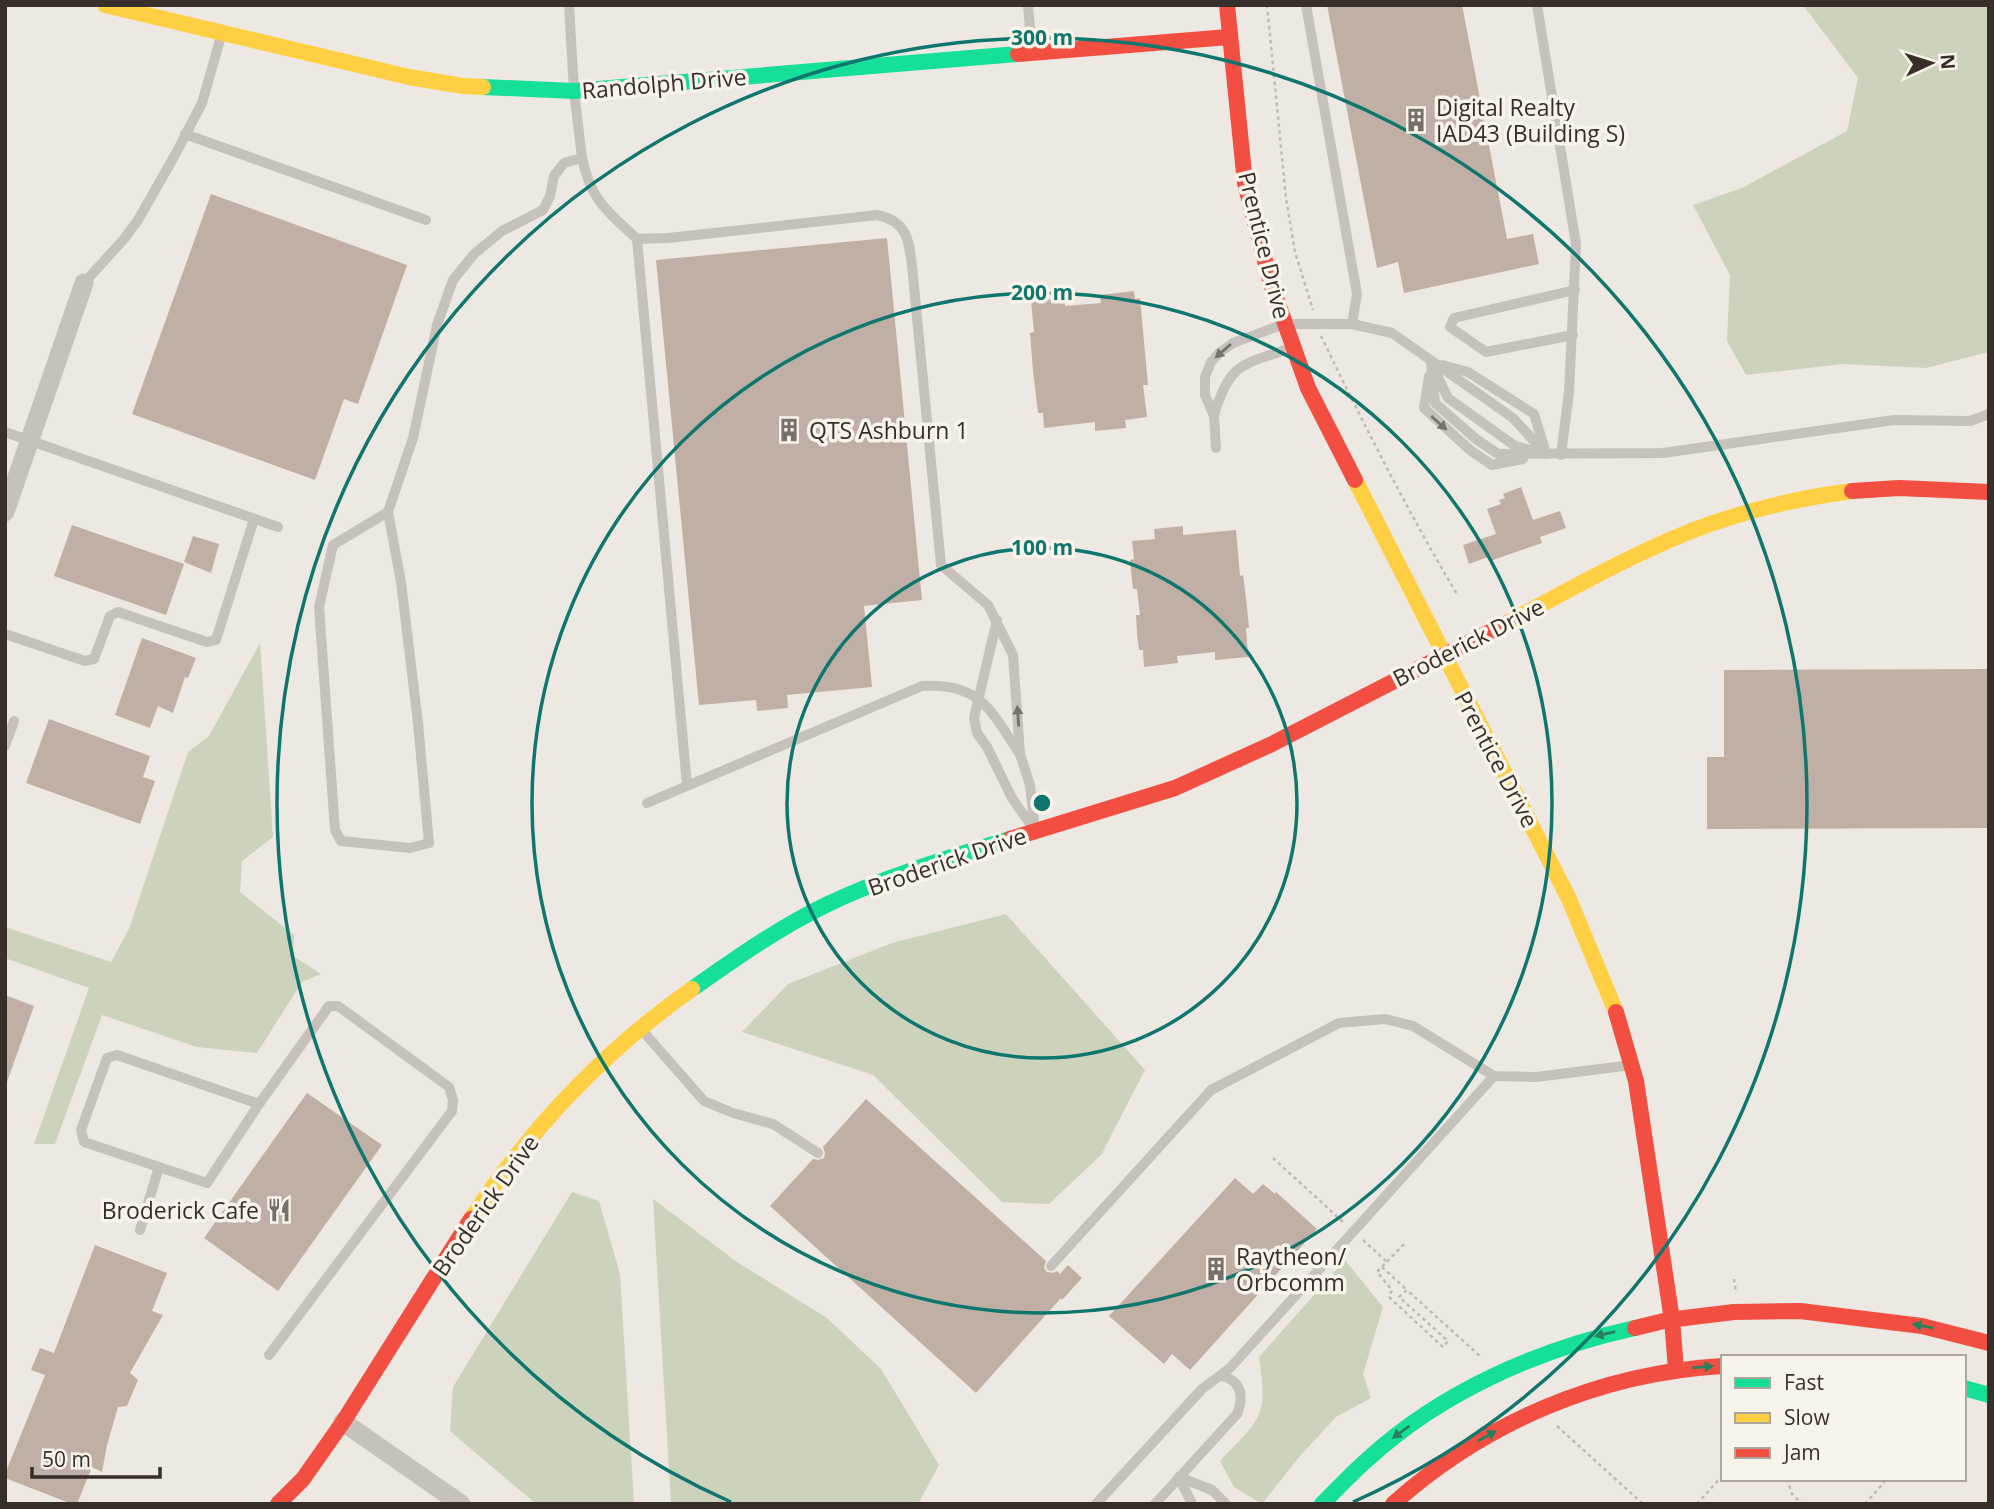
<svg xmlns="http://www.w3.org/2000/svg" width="1994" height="1509" font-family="'Open Sans',sans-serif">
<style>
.green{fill:#ccd2bc}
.building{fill:#c0afa4}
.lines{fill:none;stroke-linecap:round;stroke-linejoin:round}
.path{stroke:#bfbab3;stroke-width:2.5;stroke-dasharray:3.5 3.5;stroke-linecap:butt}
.lane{stroke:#c6c1bb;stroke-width:10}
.street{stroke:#c6c1bb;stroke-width:19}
.fast{stroke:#16e098;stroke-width:16}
.slow{stroke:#ffcf43;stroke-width:16}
.jam{stroke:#f24e42;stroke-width:16}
.oneway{fill:#77716b}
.oneway2{fill:#287f5b}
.ring{fill:none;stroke:#0f766e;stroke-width:3.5}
.labels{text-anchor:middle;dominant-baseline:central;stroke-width:7;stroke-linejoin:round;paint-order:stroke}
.street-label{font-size:23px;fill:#372f29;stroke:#f9f4e9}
.poi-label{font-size:23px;fill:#372f29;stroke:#f9f4e9;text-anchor:start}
.centre{fill:#0f766e;stroke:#f9f4e9;stroke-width:3.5}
.ring-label{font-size:21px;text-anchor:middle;font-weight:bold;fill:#0f766e;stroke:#f9f4e9;stroke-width:7;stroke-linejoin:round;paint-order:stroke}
</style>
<rect width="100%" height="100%" fill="#ede9e2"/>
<!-- green -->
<g class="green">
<path d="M1803 5H1989V352L1926 368 1844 364 1746 375 1727 341 1730 275 1693 205 1742 188 1847 131 1858 78Z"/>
<path d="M260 643 273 837 242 861 240 892 294 935 293 956 321 974 302 982 257 1053 197 1047 102 1015 55 1144H34L89 988 5 958V927L111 962 129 929 188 752 209 736Z"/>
<path d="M1006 914 1145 1070 1101 1155 1049 1204 1002 1202 873 1075 742 1032 788 984 892 943Z"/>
<path d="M572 1192 599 1201 620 1274 634 1504H536L450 1431 453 1387Z"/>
<path d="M653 1199 737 1262 827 1318 881 1369 939 1465 918 1504H671Z"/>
<path d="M1345 1260 1383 1307 1363 1374 1371 1398 1336 1417 1300 1456 1262 1504 1234 1487 1220 1461C1261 1418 1268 1418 1259 1357Z"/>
</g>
<!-- building -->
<g class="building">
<path d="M1327 5H1462L1507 239 1533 234 1539 264 1404 293 1398 262 1377 268Z"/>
<path d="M211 194 407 265 358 404 344 399 315 480 132 414Z"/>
<path d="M887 238 922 600 864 606 872 687 787 695 788 708 757 711 756 700 699 705 656 260Z"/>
<path d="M1134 291 1135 299 1140 298 1148 385H1143L1147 417 1125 420 1126 428 1095 431V422L1044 428 1043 413H1038L1033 371 1030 333 1034 332 1031 301 1064 298 1065 306 1101 303 1100 295Z"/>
<path d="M1521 487 1533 520 1560 511 1566 528 1540 537 1542 543 1490 561 1488 557 1469 564 1463 545 1496 534 1487 509 1501 504 1499 500 1505 498 1503 494Z"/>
<path d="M72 525 184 564 166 615 54 576Z"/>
<path d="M1183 526V535L1236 530 1240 576 1243 575 1246 598 1249 628H1246L1248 657 1215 660V652L1177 656 1178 663 1144 667 1143 650H1139L1137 634 1136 615H1140L1137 589H1133L1130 560 1134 559 1132 541 1155 539 1154 529Z"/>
<path d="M193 536 219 544 211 573 184 562Z"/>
<path d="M142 638 196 658 188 678 185 677 173 713 158 706 150 728 115 715Z"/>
<path d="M1989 669V828L1707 829V757H1724V670Z"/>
<path d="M49 719 150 756 143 777 155 781 140 824 26 783Z"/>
<path d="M5 995 34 1006 7 1082H5Z"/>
<path d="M307 1093 382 1145 278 1291 204 1238Z"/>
<path d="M866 1099 1046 1261 1044 1268 1047 1272 1053 1273 1057 1271 1060 1274 1068 1265 1082 1278 1062 1300 1061 1298 976 1393 770 1206 813 1159 818 1160 824 1158 825 1153 823 1147Z"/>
<path d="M1235 1178 1253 1194 1263 1184 1275 1194 1276 1192 1317 1229 1190 1370 1172 1354 1164 1364 1109 1316Z"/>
<path d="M95 1245 167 1273 152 1311 163 1315 130 1373 138 1380 127 1406 118 1407 107 1445 102 1472 92 1467 77 1504H72L5 1478V1474L45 1375 31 1370 40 1348 54 1353Z"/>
</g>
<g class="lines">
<!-- path -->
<g class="path">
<path d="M1267 5 1286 198 1295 252 1313 310"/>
<path d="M1321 336C1364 425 1408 512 1458 596"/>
<path d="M1273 1158 1343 1222"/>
<path d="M1363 1240 1387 1262"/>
<path d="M1404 1244 1377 1272 1392 1290 1389 1297 1443 1347 1448 1341 1399 1297 1407 1290 1482 1358"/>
<path d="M1382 1267 1407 1290"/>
<path d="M1734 1279 1736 1293"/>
<path d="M1557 1426 1643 1504"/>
<path d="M1787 1479 1792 1494 1802 1504"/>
<path d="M1697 1504 1723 1475"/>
<path d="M1865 1504 1887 1479"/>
</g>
<!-- lane -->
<g class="lane">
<path d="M1028 5 1032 53"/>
<path d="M1306 5 1357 294 1352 324"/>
<path d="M1537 5 1576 244 1569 392 1561 455"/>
<path d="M185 134 426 220"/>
<path d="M582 158C591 200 606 210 637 239L687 785"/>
<path d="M637 239 668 238 877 215C907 221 909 240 912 266L941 565 988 605 1013 655 1020 754 1030 785 1035 831"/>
<path d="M84 283 124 239 138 220 175 155 202 103 222 33"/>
<path d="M1573 335 1486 352 1450 327 1454 318 1575 290"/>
<path d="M1431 362 1435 403 1476 439 1498 454 1663 453 1894 420 1970 421 1989 414"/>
<path d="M1442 365 1468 372 1534 414 1545 450"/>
<path d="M1434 369 1448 398 1515 446 1531 450"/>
<path d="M1429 376 1424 408 1470 450 1492 465 1523 459"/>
<path d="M1214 415C1230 362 1242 365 1291 348"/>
<path d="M5 432 278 527"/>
<path d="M1216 448 1214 416 1205 395V377L1211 362 1219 353 1233 343 1284 324H1352L1392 333 1513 418 1546 454"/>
<path d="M388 512 333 545 319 607 335 830 341 841 410 848 429 843 418 723 401 582 388 512 413 438 437 325 453 280 474 254 502 231 543 210 550 196 554 176 564 163 582 158 574 91 569 5"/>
<path d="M997 620 974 718 977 733 987 747 1012 798 1033 828"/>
<path d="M5 634 85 661 94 659 110 616 118 612 207 642 216 640 254 519"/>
<path d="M5 746 14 721"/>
<path d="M647 803 922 686C979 682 991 710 1019 753"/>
<path d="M641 1029 704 1101 733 1113 773 1124 818 1153"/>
<path d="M159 1167 207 1183 259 1104"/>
<path d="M140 1230 159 1167 84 1142 81 1130 107 1058 117 1055 259 1104 329 1006H338L449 1087 453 1100 452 1111 269 1355"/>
<path d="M1051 1266 1211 1090 1339 1023 1385 1019 1413 1026 1494 1076 1536 1077 1632 1065"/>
<path d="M1179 1477 1212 1490 1226 1504"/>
<path d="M1179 1477 1192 1504"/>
<path d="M1096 1504 1202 1389 1230 1368 1494 1076"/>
<path d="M1155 1504 1237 1414C1244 1397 1242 1381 1222 1376"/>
</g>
<!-- street -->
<g class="street">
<path d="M5 512 84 283"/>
<path d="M343 1422 461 1504"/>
</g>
<!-- fast -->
<g class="fast">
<path d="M483 87 574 91 1018 54"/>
<path d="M692 989C736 958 780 927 828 904 887 876 948 858 1010 839"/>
<path d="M1964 1388 1989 1395"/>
<path d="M1322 1504C1337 1489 1352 1473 1368 1459 1441 1392 1539 1349 1635 1328"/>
</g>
<!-- slow -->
<g class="slow">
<path d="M105 5 409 77 463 86 483 87"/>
<path d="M1355 480 1569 899 1616 1012"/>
<path d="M1509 622C1556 597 1603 570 1652 548 1715 518 1783 500 1852 491"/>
<path d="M471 1219C530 1129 604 1051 692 989"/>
</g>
<!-- jam -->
<g class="jam">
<path d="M1227 5 1245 183 1271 284 1308 388 1355 480"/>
<path d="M1018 54 1229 37"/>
<path d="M1852 491 1899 488 1989 492"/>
<path d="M1010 839 1175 788 1272 744 1509 622"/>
<path d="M1616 1012 1636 1081 1672 1320 1676 1369"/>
<path d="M1635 1328 1668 1320 1734 1312 1800 1311 1922 1326 1989 1343"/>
<path d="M278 1504 303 1479 343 1422 471 1219"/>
<path d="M1393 1504C1485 1422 1600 1373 1723 1366"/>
</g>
</g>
<!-- one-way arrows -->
<defs><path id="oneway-solid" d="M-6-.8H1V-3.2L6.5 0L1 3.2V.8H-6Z" transform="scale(1.75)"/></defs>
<g class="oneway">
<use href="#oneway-solid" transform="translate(1223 351) rotate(139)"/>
<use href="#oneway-solid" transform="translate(1439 423) rotate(42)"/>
<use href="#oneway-solid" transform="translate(1018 716) rotate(-94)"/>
</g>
<g class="oneway2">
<use href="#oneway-solid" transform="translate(1923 1326) rotate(-169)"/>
<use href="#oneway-solid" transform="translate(1605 1334) rotate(167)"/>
<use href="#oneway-solid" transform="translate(1703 1367) rotate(-5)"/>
<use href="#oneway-solid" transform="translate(1401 1432) rotate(144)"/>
<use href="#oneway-solid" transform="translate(1487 1436) rotate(-29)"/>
</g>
<!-- distance rings -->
<g class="ring">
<circle cx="1042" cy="803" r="255"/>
<circle cx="1042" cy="803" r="510"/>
<path d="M731 1502A765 765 0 1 1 1353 1502"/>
</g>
<!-- icons -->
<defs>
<g id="building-bare" transform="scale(1.89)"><path d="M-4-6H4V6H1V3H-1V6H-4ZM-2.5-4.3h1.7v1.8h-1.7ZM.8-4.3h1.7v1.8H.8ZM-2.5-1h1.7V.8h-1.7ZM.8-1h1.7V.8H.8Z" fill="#77706a" stroke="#f9f4e9" stroke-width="2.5" paint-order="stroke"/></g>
<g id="restaurant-bare" transform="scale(1.89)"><path d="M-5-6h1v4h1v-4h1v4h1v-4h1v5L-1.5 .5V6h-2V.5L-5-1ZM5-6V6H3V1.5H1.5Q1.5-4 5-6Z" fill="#77706a" stroke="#f9f4e9" stroke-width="2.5" paint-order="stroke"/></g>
</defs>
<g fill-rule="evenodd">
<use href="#building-bare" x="1416" y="120"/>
<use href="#building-bare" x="789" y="430"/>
<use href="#restaurant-bare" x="279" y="1210"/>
<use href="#building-bare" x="1216" y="1269"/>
</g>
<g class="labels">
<!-- street labels -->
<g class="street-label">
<text transform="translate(664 83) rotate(-5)">Randolph Drive</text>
<text transform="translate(1265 245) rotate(76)">Prentice Drive</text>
<text transform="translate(1468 642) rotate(-27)">Broderick Drive</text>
<text transform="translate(1497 759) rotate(62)">Prentice Drive</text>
<text transform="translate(947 861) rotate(-19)">Broderick Drive</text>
<text transform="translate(485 1205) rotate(-55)">Broderick Drive</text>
</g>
<!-- poi labels -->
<g class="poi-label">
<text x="1436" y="107">Digital Realty<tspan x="1436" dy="26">IAD43 (Building S)</tspan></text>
<text x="809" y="430">QTS Ashburn 1</text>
<text x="259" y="1210" text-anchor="end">Broderick Cafe</text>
<text x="1236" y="1256">Raytheon/<tspan x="1236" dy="26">Orbcomm</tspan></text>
</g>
</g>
<circle cx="1042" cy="803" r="10" class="centre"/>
<g class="ring-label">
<text x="1042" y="45">300 m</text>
<text x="1042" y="300">200 m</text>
<text x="1042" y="555">100 m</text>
</g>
<!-- border -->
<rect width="1994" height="1509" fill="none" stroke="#372f29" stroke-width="14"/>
<!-- legend -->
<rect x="1721" y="1355" width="245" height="126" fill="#f9f4e9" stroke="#aba59c" stroke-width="2"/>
<rect x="1735" y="1378" width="35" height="10" fill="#16e098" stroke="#aba59c" stroke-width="2"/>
<text x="1784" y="1390" font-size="21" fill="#372f29">Fast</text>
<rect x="1735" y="1413" width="35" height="10" fill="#ffcf43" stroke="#aba59c" stroke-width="2"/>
<text x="1784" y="1425" font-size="21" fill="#372f29">Slow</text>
<rect x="1735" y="1448" width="35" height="10" fill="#f24e42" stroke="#aba59c" stroke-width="2"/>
<text x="1784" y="1460" font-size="21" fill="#372f29">Jam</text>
<!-- north arrow -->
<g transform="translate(1931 63) rotate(86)" stroke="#f9f4e9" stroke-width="5" paint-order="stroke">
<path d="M0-5L12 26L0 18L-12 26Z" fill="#372f29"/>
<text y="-10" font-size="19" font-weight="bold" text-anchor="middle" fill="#372f29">N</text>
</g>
<!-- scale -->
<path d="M32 1467v10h128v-10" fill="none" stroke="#372f29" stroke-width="3.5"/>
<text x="42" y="1467" font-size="21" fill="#372f29" stroke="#f9f4e9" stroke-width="5" paint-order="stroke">50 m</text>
</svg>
